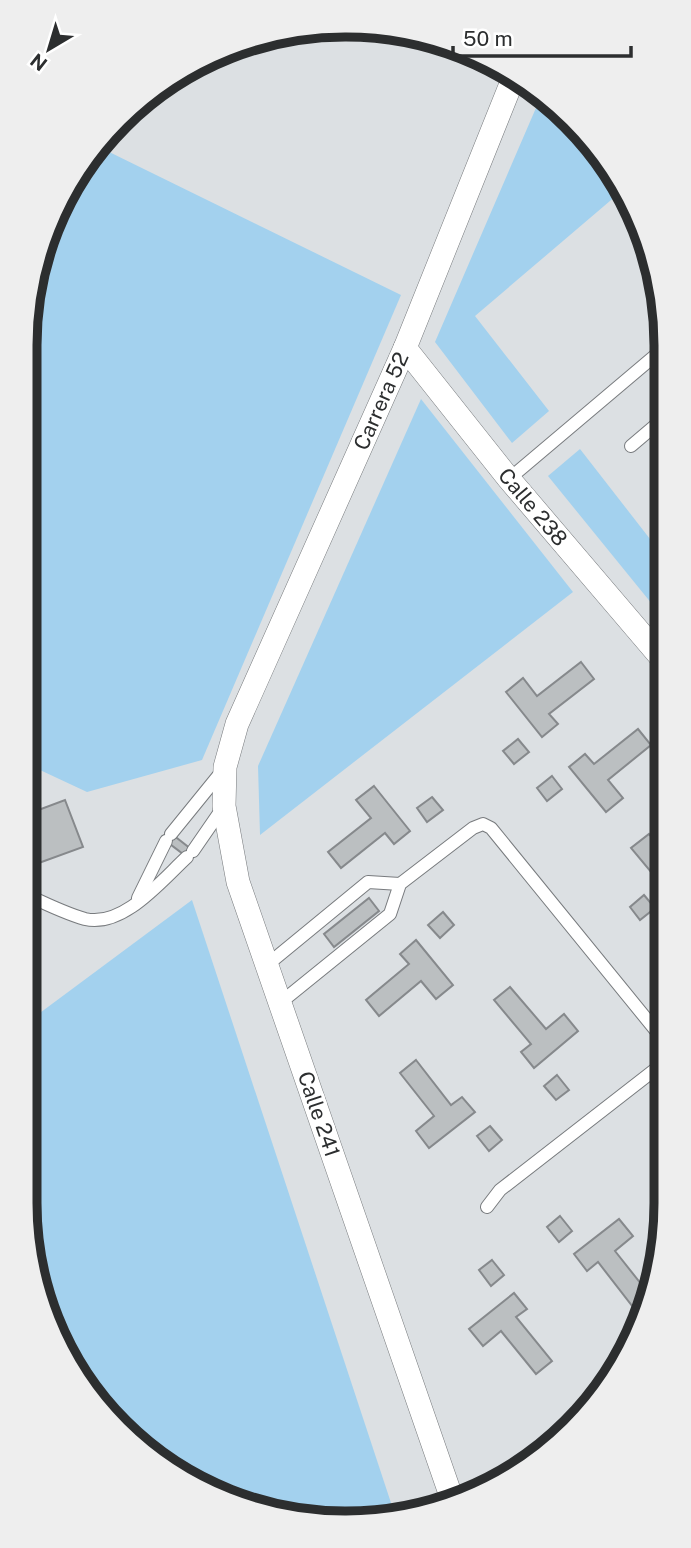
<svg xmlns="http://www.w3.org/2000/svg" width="691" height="1548" font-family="'Public Sans',sans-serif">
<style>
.green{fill:#a3d1ee}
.building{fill:#bbbfc1;stroke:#86898c;stroke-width:2}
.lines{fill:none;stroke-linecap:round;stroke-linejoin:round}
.lane-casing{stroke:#787b7e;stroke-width:14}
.street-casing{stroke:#787b7e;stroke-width:24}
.lane{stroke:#fff;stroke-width:12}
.street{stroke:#fff;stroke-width:23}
.labels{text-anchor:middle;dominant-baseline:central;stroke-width:6;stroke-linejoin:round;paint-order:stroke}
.street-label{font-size:21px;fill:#2c2e2f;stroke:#fff}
.rim{fill:none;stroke:#2c2e2f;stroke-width:9}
</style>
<rect width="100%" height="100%" fill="#dce0e3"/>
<!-- green -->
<g class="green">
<path d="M542 94 587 134 624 189 475 316 549 411 512 443 435 342Z"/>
<path d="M97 146 401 295 202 760 87 792 25 763V345L42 242Z"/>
<path d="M421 399 573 592 260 835 258 766Z"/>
<path d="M580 449 664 557 665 620 548 476Z"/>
<path d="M192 900 396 1518 388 1521 283 1517 185 1481 104 1414 42 1306 25 1202V1024Z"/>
</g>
<!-- building -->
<g class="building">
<path d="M581 662 594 679 549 714 558 724 542 737 506 692 523 678 537 696Z"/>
<path d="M638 729 651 745 608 780 623 798 606 812 569 767 585 754 594 764Z"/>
<path d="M518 739 529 752 514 764 503 751Z"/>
<path d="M552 776 562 789 547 801 537 788Z"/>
<path d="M374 786 410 831 394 844 385 833 341 868 328 852 371 818 356 800Z"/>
<path d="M432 797 443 810 427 822 417 808Z"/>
<path d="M65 800 83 847 25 868V815Z"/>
<path d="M168 831 196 853 191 860 162 838Z"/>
<path d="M649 834 663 852 665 851 666 890 631 848Z"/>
<path d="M644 895 655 908 640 920 630 907Z"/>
<path d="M369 898 379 911 334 947 324 934Z"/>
<path d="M443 912 454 925 440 938 428 925Z"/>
<path d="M416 940 453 985 436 999 421 981 379 1016 366 1000 409 964 400 954Z"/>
<path d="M25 955 34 968 25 976Z"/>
<path d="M510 987 546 1029 564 1014 578 1031 534 1068 521 1052 531 1044 494 1000Z"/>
<path d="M416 1060 451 1105 462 1097 475 1112 429 1148 416 1131 434 1116 400 1073Z"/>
<path d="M557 1075 569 1090 556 1100 544 1086Z"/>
<path d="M490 1126 502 1140 489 1151 477 1136Z"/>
<path d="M666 1183V1202L665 1211 652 1195Z"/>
<path d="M560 1216 572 1231 559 1242 547 1227Z"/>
<path d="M619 1219 633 1236 615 1251 649 1294 633 1307 598 1262 587 1271 574 1254Z"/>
<path d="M492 1260 504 1275 491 1286 479 1270Z"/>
<path d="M514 1293 527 1309 516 1317 552 1361 536 1374 501 1331 483 1346 469 1329Z"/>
</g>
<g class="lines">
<!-- lane casing -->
<g class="lane-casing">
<g id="lane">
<path d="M427 39 513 80"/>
<path d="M631 446 664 418"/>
<path d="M509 479 664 348"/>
<path d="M171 834 223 770"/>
<path d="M193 851 224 806"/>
<path d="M25 894C44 903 64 913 85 919 123 928 161 881 187 857"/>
<path d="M138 898 166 841"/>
<path d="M267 965 368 882 400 884"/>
<path d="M280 1003 390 914 400 884 473 828 483 824 491 828 666 1043"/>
<path d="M487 1207 500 1190 666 1061"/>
</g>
</g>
<!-- street casing -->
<g class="street-casing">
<g id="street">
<path d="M405 348 509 479 665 662"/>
<path d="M452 1499 238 882 224 806 225 767 237 724 405 348 515 74"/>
</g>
</g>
<!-- lane -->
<use href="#lane" class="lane"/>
<!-- street -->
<use href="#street" class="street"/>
</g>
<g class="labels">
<!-- street labels -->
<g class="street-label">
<text transform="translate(381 401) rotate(-66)">Carrera 52</text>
<text transform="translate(533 507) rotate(50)">Calle 238</text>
<text transform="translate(319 1114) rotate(71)">Calle 241</text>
</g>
</g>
<!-- crop -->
<path d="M0 0H691V1548H0ZM345 37H346A308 308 0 0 1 654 345V1203A308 308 0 0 1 346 1511H345A308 308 0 0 1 37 1203V345A308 308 0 0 1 345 37Z" fill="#eee" fill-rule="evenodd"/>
<path class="rim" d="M345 37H346A308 308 0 0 1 654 345V1203A308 308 0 0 1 346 1511H345A308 308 0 0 1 37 1203V345A308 308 0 0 1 345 37Z"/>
<!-- north arrow -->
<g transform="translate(49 49) rotate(218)" stroke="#ffffff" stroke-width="5" paint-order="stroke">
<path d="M0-5L12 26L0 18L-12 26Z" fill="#2c2e2f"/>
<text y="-10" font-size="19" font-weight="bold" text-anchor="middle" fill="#2c2e2f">N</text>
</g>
<!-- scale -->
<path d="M453 46v10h178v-10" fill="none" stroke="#2c2e2f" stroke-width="3.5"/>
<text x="463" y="46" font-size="21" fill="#2c2e2f" stroke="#ffffff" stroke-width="5" paint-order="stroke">50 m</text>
</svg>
